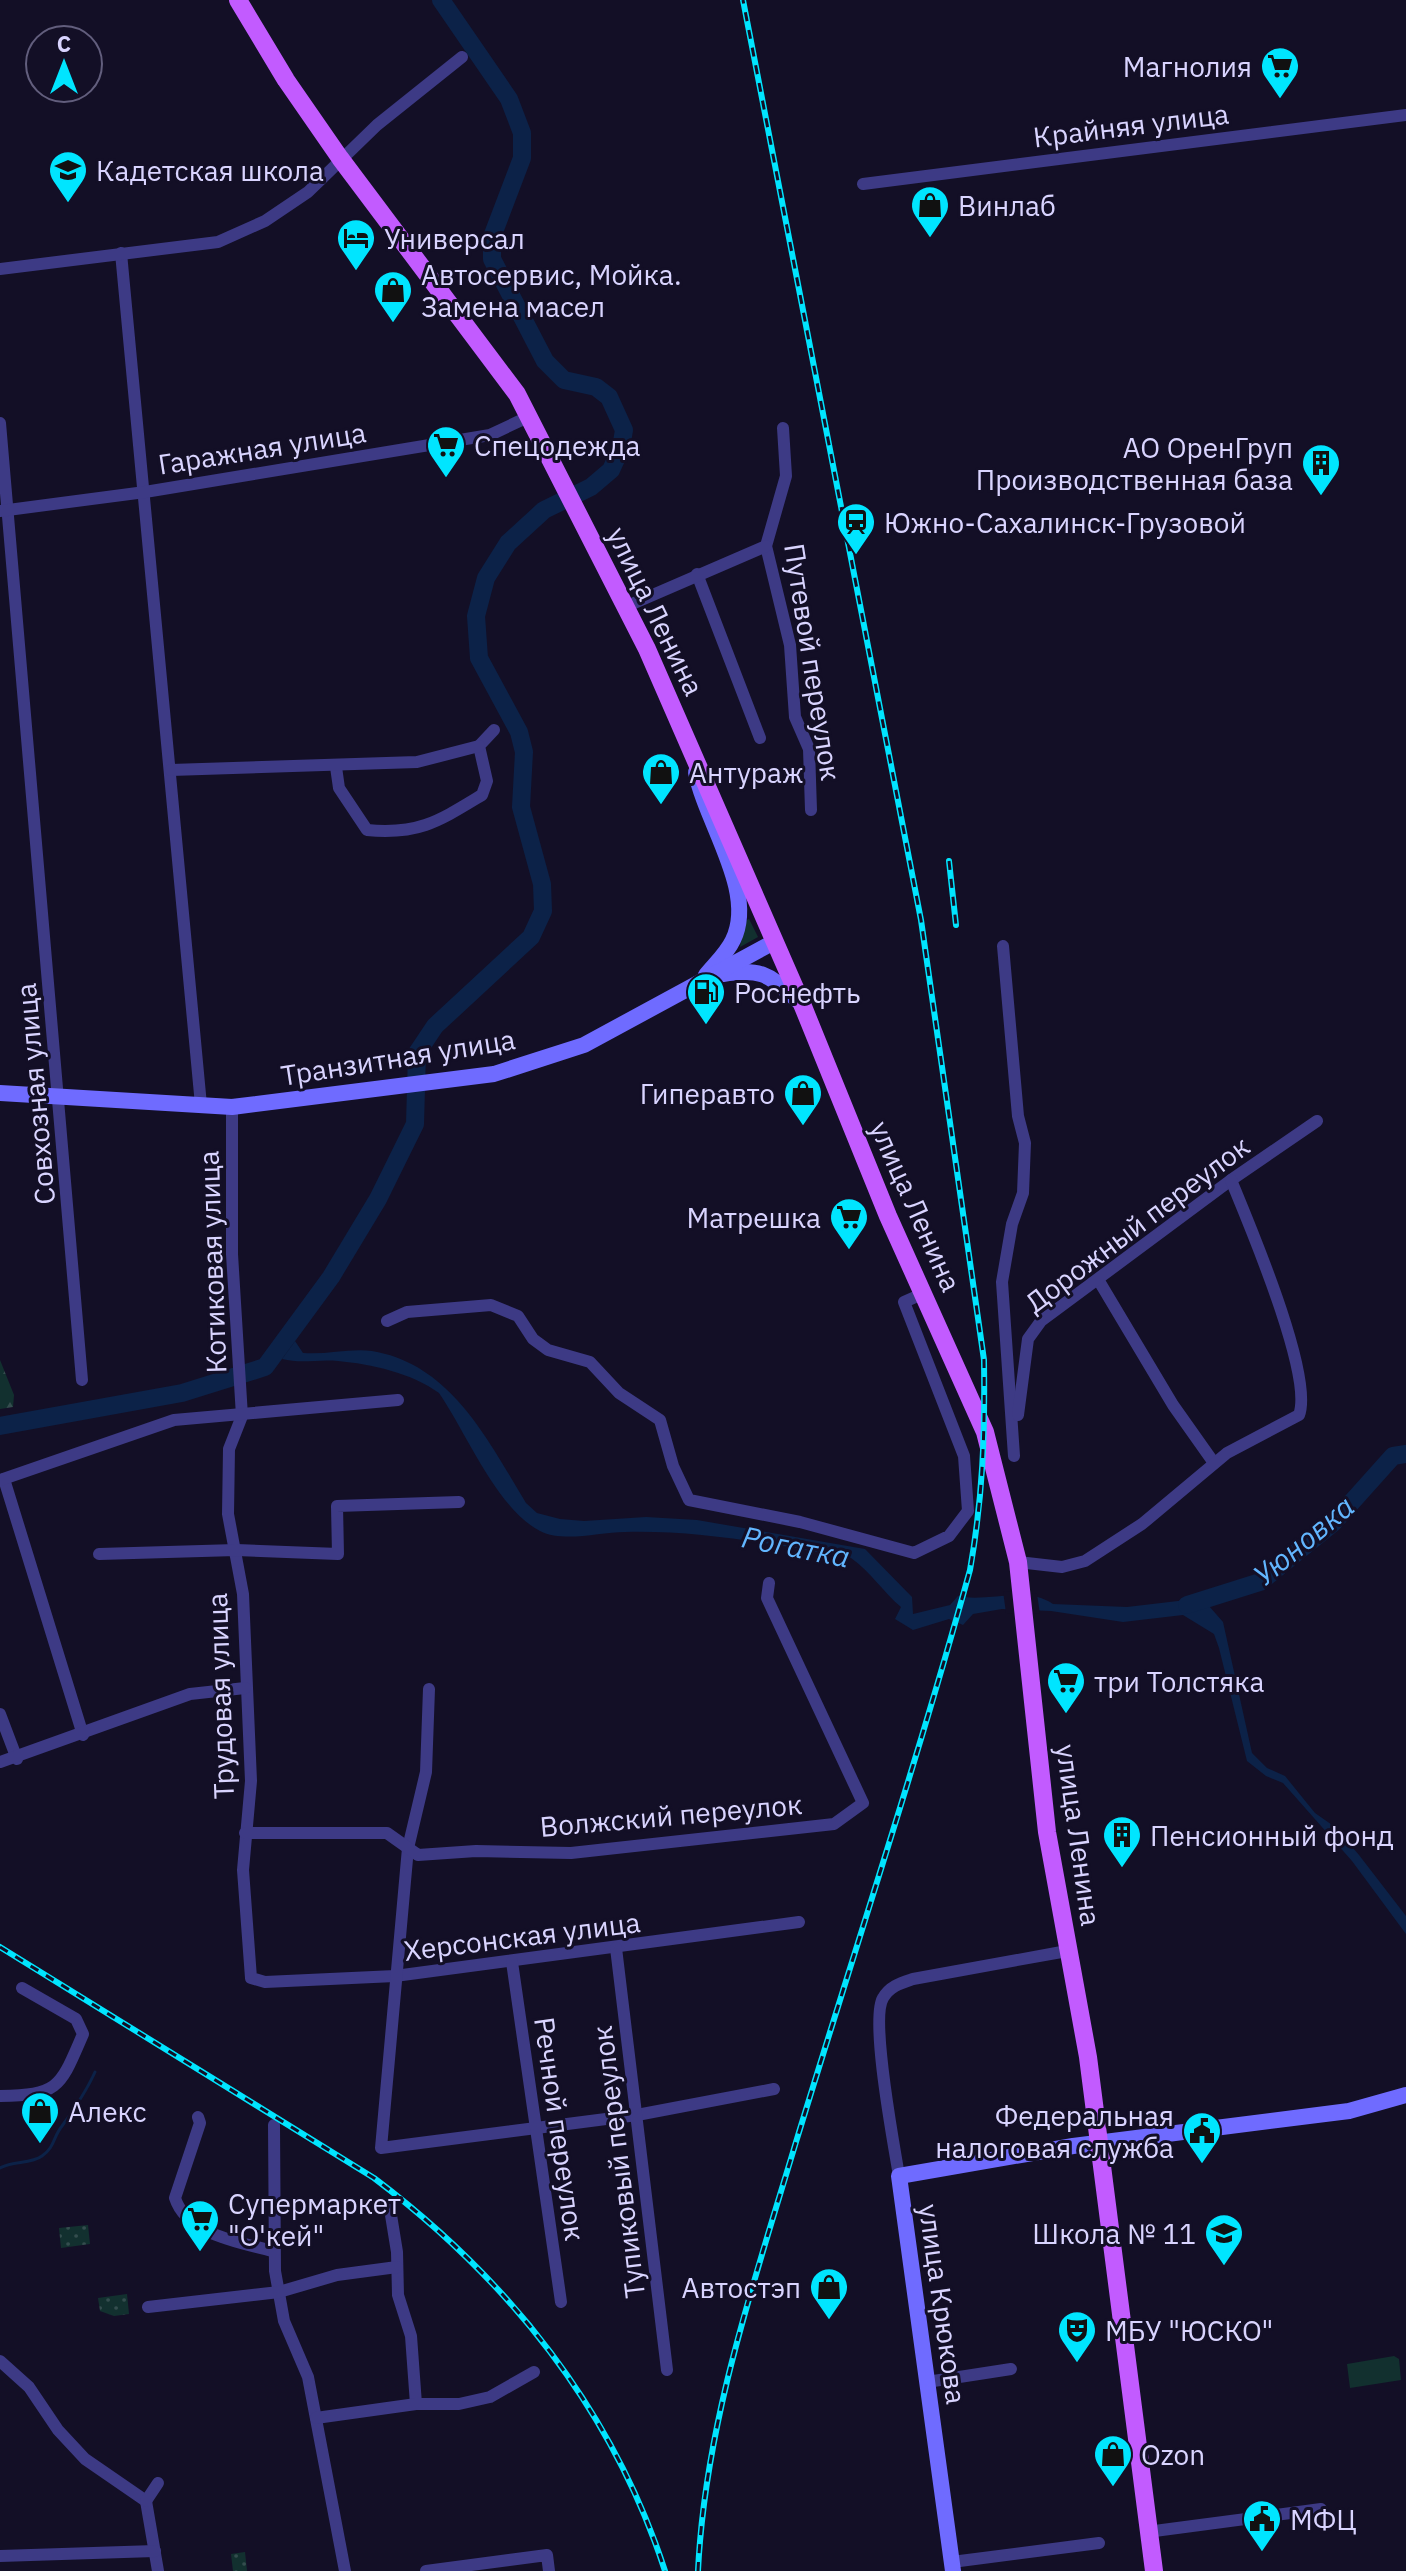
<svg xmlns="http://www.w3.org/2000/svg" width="1406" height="2571" font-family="'IBM Plex Sans',sans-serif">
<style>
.grass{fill:url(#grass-tufts)}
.forest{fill:url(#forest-firs)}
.park{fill:url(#park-dots)}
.garden{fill:#12302f}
.water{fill:#0c2248}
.pier{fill:#130f26}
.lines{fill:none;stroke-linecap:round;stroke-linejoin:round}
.stream{stroke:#0c2248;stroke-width:3}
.river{stroke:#0c2248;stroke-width:18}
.street{stroke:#3d3a85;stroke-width:12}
.secondary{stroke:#6f6bff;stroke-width:16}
.primary{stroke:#c25bff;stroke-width:18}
.rail-casing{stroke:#00e5ff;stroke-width:6}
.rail{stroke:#130f26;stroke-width:3;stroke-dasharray:9;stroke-linecap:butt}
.labels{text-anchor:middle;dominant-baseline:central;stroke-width:6;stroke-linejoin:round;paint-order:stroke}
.poi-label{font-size:28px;fill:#d9d4ff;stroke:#130f26;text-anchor:start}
.street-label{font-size:28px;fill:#d9d4ff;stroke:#130f26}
.water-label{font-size:30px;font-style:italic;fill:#62b6ff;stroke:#130f26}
</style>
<defs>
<pattern id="grass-tufts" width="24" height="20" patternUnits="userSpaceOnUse" patternTransform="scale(2)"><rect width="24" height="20" fill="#12302f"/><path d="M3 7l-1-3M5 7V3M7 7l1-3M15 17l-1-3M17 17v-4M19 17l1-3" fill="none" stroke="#344d4e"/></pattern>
<pattern id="forest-firs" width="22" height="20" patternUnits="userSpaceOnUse" patternTransform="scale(2)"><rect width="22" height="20" fill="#12302f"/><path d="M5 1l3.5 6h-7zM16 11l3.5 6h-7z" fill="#344d4e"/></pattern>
<pattern id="park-dots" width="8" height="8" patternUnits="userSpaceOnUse" patternTransform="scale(2)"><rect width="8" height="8" fill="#12302f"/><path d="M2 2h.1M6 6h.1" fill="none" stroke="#344d4e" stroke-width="1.8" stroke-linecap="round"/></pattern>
</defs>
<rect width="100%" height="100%" fill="#130f26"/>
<!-- grass -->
<path class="grass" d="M749 919 758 937 740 947 745 921Z"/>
<!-- forest -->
<path class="forest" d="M0 1360 14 1395 13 1407 0 1409Z"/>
<!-- park -->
<g class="park">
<path d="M88 2225 90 2244 61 2248 59 2228Z"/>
<path d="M127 2294 129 2314 114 2316 100 2311 98 2298Z"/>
<path d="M245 2552 247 2571H233L231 2554Z"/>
</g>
<!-- garden -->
<path class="garden" d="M1394 2356 1399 2359 1401 2380 1350 2388 1347 2364Z"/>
<!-- water -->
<path class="water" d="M295 1341 303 1353C326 1355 350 1348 372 1351 451 1364 488 1440 526 1503L537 1513 560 1519 584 1521 646 1517 697 1520 865 1549 912 1597 913 1614 950 1605 958 1596C987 1603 1026 1585 1053 1604L1127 1607 1195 1599 1209 1606 1223 1622 1252 1753 1267 1768 1285 1776 1315 1813 1335 1827 1359 1855 1406 1916V1934L1352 1861 1283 1783 1266 1776 1247 1761 1219 1648 1214 1634 1183 1615 1123 1622 1051 1611 1002 1609 973 1614 963 1625 949 1619 913 1630 895 1619 901 1607C883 1592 871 1572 851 1558 776 1545 701 1530 625 1532 599 1532 564 1543 540 1531 497 1509 466 1432 439 1393 412 1373 371 1364 338 1361 318 1359 302 1364 282 1359Z"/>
<!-- pier -->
<path class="pier" d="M1003 1591 1037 1594 1040 1614 1006 1613Z"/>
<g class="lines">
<!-- stream -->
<path class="stream" d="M0 2168C13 2161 31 2164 42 2156 55 2147 53 2137 62 2126 75 2108 86 2092 95 2072"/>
<!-- river -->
<g class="river">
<path d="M0 1426 182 1393 265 1367 331 1277 378 1199 415 1124 417 1053 435 1026 531 937 543 911 542 884 521 807 524 752 519 732 479 658 476 616 486 578 508 543 544 510 591 487 611 470 621 448 624 430 609 397 596 387 564 380 545 361 492 259V237L522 158V133L509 99 441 0"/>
<path d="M1187 1605 1260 1582 1333 1523 1393 1456 1406 1454"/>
</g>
<!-- street -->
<g class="street">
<path d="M863 184 1406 115"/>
<path d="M121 253 201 1105"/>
<path d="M0 269 218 242 265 221 308 192 377 125 462 57"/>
<path d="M0 423 82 1380"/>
<path d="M783 428 786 476 766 546 790 645 795 717 809 749 811 810"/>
<path d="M0 511 145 492 490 435 528 417"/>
<path d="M697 574 760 738"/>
<path d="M625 607 766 546"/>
<path d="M336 767 339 788 367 830C419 835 439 821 482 795L487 781 479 746 494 730"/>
<path d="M171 770 417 762 479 746"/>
<path d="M1003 946 1018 1116 1025 1143 1023 1193 1012 1224 1002 1282 1014 1456"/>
<path d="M232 1107V1254L242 1416 229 1449 228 1514 243 1594 251 1781 243 1870 251 1978 265 1982 395 1976 799 1922"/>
<path d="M1099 1281 1173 1405 1214 1463"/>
<path d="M387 1321 407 1312 491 1305 518 1316 533 1339 548 1350 590 1362 619 1393 660 1420 673 1466 689 1500 800 1522 914 1553 949 1536 968 1511 964 1456 904 1302 922 1294"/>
<path d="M1018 1415 1028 1339 1041 1321 1231 1180 1317 1121"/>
<path d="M4 1479 83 1735"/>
<path d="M0 1480 174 1420 398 1400"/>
<path d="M99 1554 236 1550 338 1554 337 1506 459 1502"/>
<path d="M1018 1562 1062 1567 1085 1561 1142 1524 1227 1453 1299 1415C1314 1376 1249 1224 1231 1180"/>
<path d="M429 1689 426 1772 408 1848 381 2148 637 2115 774 2089"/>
<path d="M0 1714 17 1759"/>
<path d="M0 1762 190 1694 245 1688"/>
<path d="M245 1833H387L418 1855 476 1851 571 1853 834 1824 863 1803 767 1598 769 1583"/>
<path d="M616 1948 667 2370"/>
<path d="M512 1962 561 2302"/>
<path d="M0 2096C60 2095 60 2087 83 2034L76 2019 22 1988"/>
<path d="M198 2117 200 2123 175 2198C187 2235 240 2242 272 2251"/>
<path d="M274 2125 275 2271 284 2321 308 2377 345 2571"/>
<path d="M899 2176C894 2145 870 2019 883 1998 890 1986 901 1983 913 1979L1067 1951"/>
<path d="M390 2209 397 2252 398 2295 411 2336 416 2404"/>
<path d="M148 2307 279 2292 337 2275 397 2267"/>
<path d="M0 2361 29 2387 58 2430 85 2459 146 2501"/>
<path d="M927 2382 1011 2369"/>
<path d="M316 2418 416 2404H459L490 2397 534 2372"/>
<path d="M146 2501 158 2571"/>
<path d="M146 2501 158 2483"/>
<path d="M1147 2532 1321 2509"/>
<path d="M0 2556 155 2551"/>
<path d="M952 2562 1099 2543"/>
<path d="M426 2571 547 2555 549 2571"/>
</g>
<!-- secondary -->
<g class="secondary">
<path d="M696 772C705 822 757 891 733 940 727 953 715 964 706 975"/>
<path d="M723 974C765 967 770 977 801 1003"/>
<path d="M0 1093 232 1107 494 1074 584 1045 774 942"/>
<path d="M953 2571 899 2176 1073 2146 1349 2111 1406 2095"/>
</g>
<!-- primary -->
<path class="primary" d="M238 0 286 80 340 158 517 394 647 649 802 1004 888 1216 985 1432 1018 1562 1047 1832 1088 2057 1154 2571"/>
<!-- rail casing -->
<g class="rail-casing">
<g id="rail">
<path d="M949 861 956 925"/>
<path d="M0 1947 374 2178C508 2279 613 2410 665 2571"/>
<path d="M698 2571C705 2424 754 2282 796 2142 854 1952 917 1762 970 1570 983 1496 985 1435 984 1360L921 920 743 0"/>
</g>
</g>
<!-- rail -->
<use href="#rail" class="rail"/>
</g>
<!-- icons -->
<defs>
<g id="supermarket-pin" transform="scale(2)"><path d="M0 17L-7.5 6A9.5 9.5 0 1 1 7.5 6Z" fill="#00e5ff" stroke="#130f26"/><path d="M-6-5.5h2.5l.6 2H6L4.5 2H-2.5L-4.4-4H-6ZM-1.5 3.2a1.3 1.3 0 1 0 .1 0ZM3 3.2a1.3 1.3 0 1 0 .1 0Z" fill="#111"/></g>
<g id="school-pin" transform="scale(2)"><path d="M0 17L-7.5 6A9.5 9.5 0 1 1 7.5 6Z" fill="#00e5ff" stroke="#130f26"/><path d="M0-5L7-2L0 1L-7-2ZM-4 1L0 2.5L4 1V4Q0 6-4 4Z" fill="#111"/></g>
<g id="shop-pin" transform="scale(2)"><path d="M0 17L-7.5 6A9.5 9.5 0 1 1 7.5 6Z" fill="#00e5ff" stroke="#130f26"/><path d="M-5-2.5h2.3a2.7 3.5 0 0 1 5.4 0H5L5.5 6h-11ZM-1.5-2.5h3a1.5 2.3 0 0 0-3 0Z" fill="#111"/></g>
<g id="hotel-pin" transform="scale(2)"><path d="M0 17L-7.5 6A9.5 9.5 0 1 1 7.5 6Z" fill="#00e5ff" stroke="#130f26"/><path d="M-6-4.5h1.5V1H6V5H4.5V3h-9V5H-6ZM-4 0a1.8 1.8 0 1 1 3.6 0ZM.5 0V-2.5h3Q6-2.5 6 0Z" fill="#111"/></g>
<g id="building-pin" transform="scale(2)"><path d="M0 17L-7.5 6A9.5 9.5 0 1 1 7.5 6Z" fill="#00e5ff" stroke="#130f26"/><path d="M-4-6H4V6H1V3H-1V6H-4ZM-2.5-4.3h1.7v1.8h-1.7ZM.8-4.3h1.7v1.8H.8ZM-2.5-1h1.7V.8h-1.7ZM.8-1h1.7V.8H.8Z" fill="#111"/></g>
<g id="station-pin" transform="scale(2)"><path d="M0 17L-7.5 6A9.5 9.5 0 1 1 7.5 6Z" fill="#00e5ff" stroke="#130f26"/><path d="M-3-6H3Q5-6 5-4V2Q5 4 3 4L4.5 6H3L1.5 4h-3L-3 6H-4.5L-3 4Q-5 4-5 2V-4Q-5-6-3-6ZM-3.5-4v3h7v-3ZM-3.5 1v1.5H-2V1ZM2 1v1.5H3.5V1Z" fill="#111"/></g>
<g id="fuel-pin" transform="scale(2)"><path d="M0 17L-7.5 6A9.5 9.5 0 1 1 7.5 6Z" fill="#00e5ff" stroke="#130f26"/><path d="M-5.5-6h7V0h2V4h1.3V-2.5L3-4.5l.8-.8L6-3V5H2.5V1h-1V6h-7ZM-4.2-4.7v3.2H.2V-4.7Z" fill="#111"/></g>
<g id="civic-pin" transform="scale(2)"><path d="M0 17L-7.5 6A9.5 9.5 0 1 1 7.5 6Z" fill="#00e5ff" stroke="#130f26"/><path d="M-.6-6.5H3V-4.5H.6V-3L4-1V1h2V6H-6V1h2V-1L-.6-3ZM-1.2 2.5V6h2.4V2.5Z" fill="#111"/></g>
<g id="theatre-pin" transform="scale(2)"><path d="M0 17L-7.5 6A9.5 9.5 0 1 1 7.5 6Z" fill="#00e5ff" stroke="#130f26"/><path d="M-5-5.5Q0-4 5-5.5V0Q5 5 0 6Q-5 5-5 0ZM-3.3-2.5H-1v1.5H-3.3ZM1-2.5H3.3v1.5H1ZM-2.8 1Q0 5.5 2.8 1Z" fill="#111"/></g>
</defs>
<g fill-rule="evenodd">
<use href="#supermarket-pin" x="1280" y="66"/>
<use href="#school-pin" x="68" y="170"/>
<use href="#shop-pin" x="930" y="205"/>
<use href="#hotel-pin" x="356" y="238"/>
<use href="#shop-pin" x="393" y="290"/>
<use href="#supermarket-pin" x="446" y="445"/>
<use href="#building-pin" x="1321" y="463"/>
<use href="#station-pin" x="856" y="522"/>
<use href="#shop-pin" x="661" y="772"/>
<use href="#fuel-pin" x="706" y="992"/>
<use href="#shop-pin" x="803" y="1093"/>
<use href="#supermarket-pin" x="849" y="1217"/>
<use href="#supermarket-pin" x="1066" y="1681"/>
<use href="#building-pin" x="1122" y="1835"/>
<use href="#shop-pin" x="40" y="2111"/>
<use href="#civic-pin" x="1202" y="2131"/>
<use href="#supermarket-pin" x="200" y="2219"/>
<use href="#school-pin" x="1224" y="2233"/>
<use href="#shop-pin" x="829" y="2287"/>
<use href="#theatre-pin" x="1077" y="2330"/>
<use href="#shop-pin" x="1113" y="2454"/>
<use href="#civic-pin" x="1262" y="2519"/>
</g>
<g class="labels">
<!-- poi labels -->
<g class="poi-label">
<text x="1252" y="66" text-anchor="end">Магнолия</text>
<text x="96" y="170">Кадетская школа</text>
<text x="958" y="205">Винлаб</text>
<text x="384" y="238">Универсал</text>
<text x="421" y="274">Автосервис, Мойка.<tspan x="421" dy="32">Замена масел</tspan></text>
<text x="474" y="445">Спецодежда</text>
<text x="1293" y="447" text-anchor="end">АО ОренГруп<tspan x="1293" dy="32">Производственная база</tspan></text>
<text x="884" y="522">Южно-Сахалинск-Грузовой</text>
<text x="689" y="772">Антураж</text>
<text x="734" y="992">Роснефть</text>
<text x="775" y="1093" text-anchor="end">Гиперавто</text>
<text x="821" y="1217" text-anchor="end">Матрешка</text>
<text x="1094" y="1681">три Толстяка</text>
<text x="1150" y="1835">Пенсионный фонд</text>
<text x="68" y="2111">Алекс</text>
<text x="1174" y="2115" text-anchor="end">Федеральная<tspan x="1174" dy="32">налоговая служба</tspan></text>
<text x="228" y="2203">Супермаркет<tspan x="228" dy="32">"О'кей"</tspan></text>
<text x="1196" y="2233" text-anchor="end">Школа № 11</text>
<text x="801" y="2287" text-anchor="end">Автостэп</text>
<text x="1105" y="2330">МБУ "ЮСКО"</text>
<text x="1141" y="2454">Ozon</text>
<text x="1290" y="2519">МФЦ</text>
</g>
<!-- street labels -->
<g class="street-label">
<text transform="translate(1131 125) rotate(-7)">Крайняя улица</text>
<text transform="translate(262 448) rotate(-9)">Гаражная улица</text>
<text transform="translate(656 611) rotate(64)">улица Ленина</text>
<text transform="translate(813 662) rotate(81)">Путевой переулок</text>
<text transform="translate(398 1057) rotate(-9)">Транзитная улица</text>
<text transform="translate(35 1094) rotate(-95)">Совхозная улица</text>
<text transform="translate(916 1206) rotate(66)">улица Ленина</text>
<text transform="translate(1137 1224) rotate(-37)">Дорожный переулок</text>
<text transform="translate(212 1262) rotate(-92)">Котиковая улица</text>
<text transform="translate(220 1696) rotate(-92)">Трудовая улица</text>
<text transform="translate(671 1815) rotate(-5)">Волжский переулок</text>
<text transform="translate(1079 1835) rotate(82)">улица Ленина</text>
<text transform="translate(522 1936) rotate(-7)">Херсонская улица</text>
<text transform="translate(560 2129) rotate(82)">Речной переулок</text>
<text transform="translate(618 2162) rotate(-97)">Тупиковый переулок</text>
<text transform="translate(943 2304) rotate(82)">улица Крюкова</text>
</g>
<!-- water labels -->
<g class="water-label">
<text transform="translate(1303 1540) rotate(-40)">Уюновка</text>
<text transform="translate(796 1546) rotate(11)">Рогатка</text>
</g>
</g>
<!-- north arrow -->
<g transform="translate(64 64)"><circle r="38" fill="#130f26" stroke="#625e7d" stroke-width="2"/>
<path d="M0-6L14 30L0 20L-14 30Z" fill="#00e5ff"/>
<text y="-12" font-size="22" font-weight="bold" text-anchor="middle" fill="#d9d4ff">С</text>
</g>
</svg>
